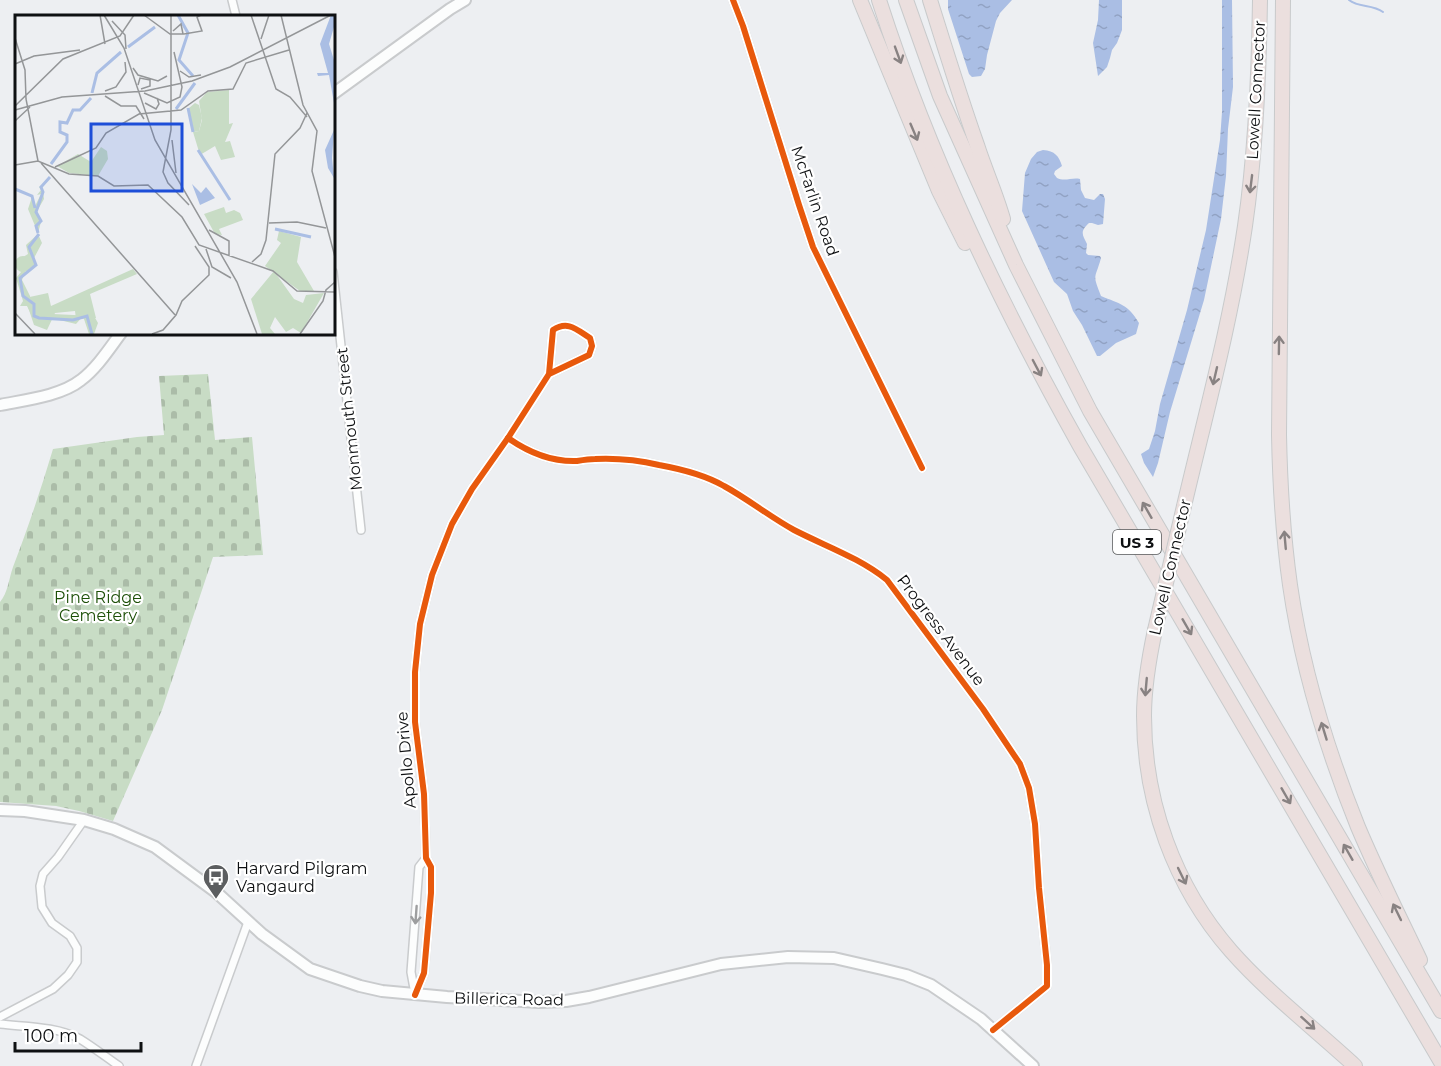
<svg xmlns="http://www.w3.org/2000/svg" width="1441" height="1066" font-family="Montserrat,sans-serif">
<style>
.cemetery{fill:url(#cemetery-stones)}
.water{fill:url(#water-ripples)}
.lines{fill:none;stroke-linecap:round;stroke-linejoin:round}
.stream{stroke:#aabee4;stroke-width:2}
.minor-casing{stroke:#c9cbcd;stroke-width:10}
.secondary-casing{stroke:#c9cbcd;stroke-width:14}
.motorway-casing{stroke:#c8cacb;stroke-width:16}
.minor{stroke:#fcfdfd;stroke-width:7}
.secondary{stroke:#fcfdfd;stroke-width:10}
.motorway{stroke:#ebdfde;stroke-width:14}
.motorway-bridge-casing{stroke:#c8cacb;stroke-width:16;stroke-linecap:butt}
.motorway-bridge{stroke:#ebdfde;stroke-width:14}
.cycleway-casing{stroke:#fff;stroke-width:10}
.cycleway{stroke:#e8590c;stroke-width:6}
.oneway{stroke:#888282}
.oneway2{stroke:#9d9e9f}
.labels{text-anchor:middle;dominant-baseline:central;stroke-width:4.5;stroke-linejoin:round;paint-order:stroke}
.shield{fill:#fff;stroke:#565859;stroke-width:1.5}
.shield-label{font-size:15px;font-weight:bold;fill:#0e1012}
.street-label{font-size:16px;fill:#0e1012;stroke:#fff}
.park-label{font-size:16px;fill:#1c4f07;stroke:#fff}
.poi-label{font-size:16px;fill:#0e1012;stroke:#fff;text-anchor:start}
.inset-river{fill:none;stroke:#aabee4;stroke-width:3}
.inset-road{fill:none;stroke:#949698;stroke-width:1.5}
.view{fill:#1d4ed8;fill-opacity:0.15;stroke:#1d4ed8;stroke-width:3}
.inset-edge{fill:none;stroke:#0e1012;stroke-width:3}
</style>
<defs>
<pattern id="cemetery-stones" width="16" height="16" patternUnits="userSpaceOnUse" patternTransform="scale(1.5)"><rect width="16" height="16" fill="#c8dcc5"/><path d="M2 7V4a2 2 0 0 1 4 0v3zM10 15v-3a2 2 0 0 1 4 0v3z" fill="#abbca8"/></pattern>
<pattern id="water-ripples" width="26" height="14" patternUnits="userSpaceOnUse" patternTransform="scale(1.5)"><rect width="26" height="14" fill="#aabee4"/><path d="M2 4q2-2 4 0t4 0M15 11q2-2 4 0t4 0" fill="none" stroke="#91a2c3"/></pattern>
</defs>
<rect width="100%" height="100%" fill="#edeff2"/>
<!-- cemetery -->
<path class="cemetery" d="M208 374 215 440 252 437 263 555 213 557 162 710 113 821 79 811 56 806 0 802V602C8 593 9 578 13 567 28 528 41 489 53 449L137 437 164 435 159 376Z"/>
<!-- water -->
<g class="water">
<path d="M948 0H1012L1000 13 996 21 987 55 985 69 981 76 972 77 969 74 948 9Z"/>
<path d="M1099 0H1122V30L1117 43 1112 50 1110 58 1107 67 1098 76 1093 43 1098 20Z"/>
<path d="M1222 0H1232L1233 87 1228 129 1226 176 1221 219 1204 300 1170 412 1158 463 1153 477 1144 463 1141 454 1149 449 1155 431 1160 404 1187 310 1206 230 1220 140 1222 112Z"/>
<path d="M1043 150C1055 151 1059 156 1062 166L1055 171 1054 174 1057 178C1065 182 1072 177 1080 179L1081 190 1085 198 1094 200 1100 194H1103L1105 199 1103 224 1098 225 1092 223H1089C1079 232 1083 235 1087 244L1086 253 1088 255 1100 256 1101 258C1095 280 1092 273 1101 296 1120 304 1128 304 1139 323L1136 334 1116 343 1100 356H1097L1082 325 1073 311 1067 294 1054 282 1022 211 1025 173 1031 159 1037 152Z"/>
</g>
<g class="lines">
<!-- stream -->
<path class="stream" d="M1349 0C1359 8 1372 4 1383 12"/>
<!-- minor casing -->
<g class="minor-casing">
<g id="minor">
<path d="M232 0 236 16"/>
<path d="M733 0 743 26 799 205 813 247 922 468"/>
<path d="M333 272 361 530"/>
<path d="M508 438C528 452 552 462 577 461 583 460 589 459 595 459 616 458 638 460 659 465 681 469 705 475 724 486 748 499 770 517 794 530 825 546 860 558 887 580L983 709 1020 764 1029 788 1035 824 1039 888 1047 965V986L993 1030"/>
<path d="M415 994 411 972 419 867 426 858"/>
<path d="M415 995 424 973 431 893V867L426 858 424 794 415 722V672L420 624 432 575 452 524 472 489 508 438 549 374 589 355 592 346 590 338C577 330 568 320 553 330L549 374"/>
<path d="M0 1017 53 989 68 975 77 962V948L70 936 52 923 42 907 40 886 43 874 58 857 84 820"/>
<path d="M0 1024C26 1027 56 1026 80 1039 93 1047 106 1057 119 1066"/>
<path d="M196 1066 248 922"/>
</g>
</g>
<!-- secondary casing -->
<g class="secondary-casing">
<g id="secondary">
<path d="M333 94 450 9 465 0"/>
<path d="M0 405C25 400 61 396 81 380 97 368 109 349 121 333"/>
<path d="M0 810 25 811 84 820 114 829 155 847 216 892 262 934 310 969 360 986 382 991 447 997 539 1002 566 1001 589 997 721 964 788 957 834 958 882 969 906 975 931 985 981 1019 1033 1066"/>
</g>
</g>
<!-- motorway casing -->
<g class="motorway-casing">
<g id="motorway">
<path d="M860 0 939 191 965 243"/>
<path d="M879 0C929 156 1000 303 1080 446L1441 1062"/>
<path d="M906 0 940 96 1016 265 1090 411 1441 1011"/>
<path d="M930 0C945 48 960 97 977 145 985 170 996 194 1003 219"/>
<path d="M1283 0 1279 435C1280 485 1283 535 1290 585 1302 668 1327 750 1358 827 1377 872 1399 916 1420 960"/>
<path d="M1184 506C1206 413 1231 321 1245 226 1256 151 1259 76 1260 0"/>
<path d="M1155 630C1149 658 1144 687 1144 716 1144 801 1174 886 1231 951 1268 993 1314 1028 1355 1066"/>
</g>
</g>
<!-- minor -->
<use href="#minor" class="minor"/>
<!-- secondary -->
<use href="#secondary" class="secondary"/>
<!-- motorway -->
<use href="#motorway" class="motorway"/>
<!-- motorway-bridge casing -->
<g class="motorway-bridge-casing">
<path id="motorway-bridge" d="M1155 630 1184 506"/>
</g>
<!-- motorway-bridge -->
<use href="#motorway-bridge" class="motorway-bridge"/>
<!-- cycleway casing -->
<g class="cycleway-casing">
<g id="cycleway">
<path d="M733 0 743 26 799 205 813 247 922 468"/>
<path d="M508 438C528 452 552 462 577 461 583 460 589 459 595 459 616 458 638 460 659 465 681 469 705 475 724 486 748 499 770 517 794 530 825 546 860 558 887 580L983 709 1020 764 1029 788 1035 824 1039 888 1047 965V986L993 1030"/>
<path d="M415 995 424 973 431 893V867L426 858 424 794 415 722V672L420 624 432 575 452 524 472 489 508 438 549 374 589 355 592 346 590 338C577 330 568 320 553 330L549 374"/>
</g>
</g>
<!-- cycleway -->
<use href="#cycleway" class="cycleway"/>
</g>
<!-- one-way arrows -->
<defs><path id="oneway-shaft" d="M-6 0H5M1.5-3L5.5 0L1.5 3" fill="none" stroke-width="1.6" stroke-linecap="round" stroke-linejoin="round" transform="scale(1.5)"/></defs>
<g class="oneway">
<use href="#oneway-shaft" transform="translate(898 55) rotate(70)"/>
<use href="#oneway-shaft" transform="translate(914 132) rotate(67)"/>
<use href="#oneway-shaft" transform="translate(1251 184) rotate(97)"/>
<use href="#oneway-shaft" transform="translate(1279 345) rotate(-89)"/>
<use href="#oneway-shaft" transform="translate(1037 368) rotate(62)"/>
<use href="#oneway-shaft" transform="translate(1215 376) rotate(103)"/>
<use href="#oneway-shaft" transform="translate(1147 510) rotate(-120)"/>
<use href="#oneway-shaft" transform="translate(1285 540) rotate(-95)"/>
<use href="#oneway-shaft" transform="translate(1187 627) rotate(60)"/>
<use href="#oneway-shaft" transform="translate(1146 687) rotate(95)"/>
<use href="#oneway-shaft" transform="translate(1324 731) rotate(-107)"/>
<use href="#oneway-shaft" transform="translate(1286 796) rotate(60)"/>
<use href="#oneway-shaft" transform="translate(1348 852) rotate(-120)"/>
<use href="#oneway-shaft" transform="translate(1182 876) rotate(64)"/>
<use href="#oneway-shaft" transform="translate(1397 912) rotate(-116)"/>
<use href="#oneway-shaft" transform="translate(1308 1023) rotate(42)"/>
</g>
<use class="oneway2" href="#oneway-shaft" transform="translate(416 915) rotate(94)"/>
<!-- icons -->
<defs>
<g id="bus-pin" transform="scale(1.35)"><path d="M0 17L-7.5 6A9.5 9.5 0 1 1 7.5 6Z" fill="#5c5e60" stroke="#fff"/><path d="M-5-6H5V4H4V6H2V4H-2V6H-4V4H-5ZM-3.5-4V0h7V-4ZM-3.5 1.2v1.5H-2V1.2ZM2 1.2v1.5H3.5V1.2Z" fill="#fff"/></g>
</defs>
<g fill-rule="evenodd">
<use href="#bus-pin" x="216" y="877"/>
</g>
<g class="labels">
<!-- shield labels -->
<rect class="shield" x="1113" y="530" width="48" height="24" rx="4.5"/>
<g class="shield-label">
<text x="1137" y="542">US 3</text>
</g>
<!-- street labels -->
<g class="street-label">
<text transform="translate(1256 90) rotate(-87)">Lowell Connector</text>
<text transform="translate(815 201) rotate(71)">McFarlin Road</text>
<text transform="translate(349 419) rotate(-96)">Monmouth Street</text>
<text transform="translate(1170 567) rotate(-77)">Lowell Connector</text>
<text transform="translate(941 630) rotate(53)">Progress Avenue</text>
<text transform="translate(406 760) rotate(-95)">Apollo Drive</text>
<text transform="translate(509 999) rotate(1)">Billerica Road</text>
</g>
<!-- park labels -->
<g class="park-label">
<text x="98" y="597">Pine Ridge<tspan x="98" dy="18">Cemetery</tspan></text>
</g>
<!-- poi labels -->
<g class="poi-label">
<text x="236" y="868">Harvard Pilgram<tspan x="236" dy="18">Vangaurd</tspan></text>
</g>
</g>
<!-- overview -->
<g transform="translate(15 15)">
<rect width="320" height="320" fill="#edeff2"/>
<path d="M27 170 29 184 22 196 26 207 23 218 13 194 17 182 20 191 26 179 22 180 26 175 24 172ZM23 219 27 228 19 243 21 251 11 255 7 265 15 281 16 299 12 291H5L8 286 1 263 6 257 0 247 13 239 11 230ZM38 299 79 301 83 308 79 319H74L68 301 61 309 36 303Z" fill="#c8dcc5"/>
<path d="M214 75V109L218 108 210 127 215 126 220 142 206 145 200 131 185 140 178 117 184 116 187 105 184 86 192 77ZM86 132 92 136 93 144 83 161 54 158 42 151 63 139 76 147Z" fill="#c8dcc5"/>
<path d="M180 88 184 90 187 103 184 116 178 117 174 93ZM209 192 211 198 219 195 225 198 228 205 204 214 207 220 200 219 189 199ZM264 216 286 222 282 247 299 276H285L250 251 266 228 262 225ZM0 249a8 8 0 1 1 16 0a8 8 0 1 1-16 0ZM118 254 122 259 75 279 81 303 61 304 60 296 40 298 32 315 19 310 10 283 33 278 36 291ZM259 256 279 284 288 288 291 280 309 278 286 318 278 313 271 317 260 302 255 313 260 319H247L236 284Z" fill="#c8dcc5"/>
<path d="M316 0H319V12L314 29 319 45V88L314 60 303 61 302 58H313L305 29ZM319 115 317 143 319 163 313 153 310 135ZM177 169 186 178 191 172 200 183 185 190Z" fill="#aabee4"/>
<path class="inset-river" d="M163 0 173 18 164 45 178 61M113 32 140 12M77 78 82 58 106 37M173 93 178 117M161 94 180 68M183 135 215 185M36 149 52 127V120L45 117V107L52 108 58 95H65L76 83M0 174 17 181 20 193M260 214 296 222M23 218 21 211 26 206 21 197 28 177 26 172 35 162M24 219 14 232 21 250 5 263 8 281 19 289V301L24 303 58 305 72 301 77 319"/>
<path class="inset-road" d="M85 0 90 29M89 0 109 33 140 125 222 267 242 319M129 0 155 19H169M156 0V115L148 157 153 168 174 190M236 0 261 74 275 82 292 102M266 0 288 90 302 116 297 156 320 242M97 6 110 20 111 34M158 16 166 9 168 19M169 19 187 16 182 2 186 0M0 23 10 55 11 84 23 146M246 24 254 0M0 49 19 41 65 35M118 53 123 60 143 66 152 61M165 56 174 62 186 60M123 70 125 63 135 65V71L126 74M90 76 101 72 111 57 110 47M129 78 152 88 165 82 167 72 159 37M90 81 106 91H121L129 104M130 88 141 94 144 89 142 83M0 91 48 44 105 21 119 0M0 95 47 82 130 76 177 66 215 52 316 0M0 106 15 92M157 125 161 158M26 148 161 301M0 150 23 146 54 159 83 161 99 171 133 170 167 202 184 230 258 256 282 276 320 277M40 152 81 133 91 118 124 99 166 95 193 76 218 74 231 48 274 35M254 208 282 207 311 213M194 215 214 226V242M191 234 197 252 216 263M237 247 246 239 251 225 260 139 285 113 292 98M0 298 20 319M137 319 148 315 161 300 167 286 194 260V252L180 231M285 319 308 286 311 275 320 267"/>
<path class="view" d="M76 109H167V176H76Z"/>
<rect width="320" height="320" class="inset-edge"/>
</g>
<!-- scale -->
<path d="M15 1042v9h126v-9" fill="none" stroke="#0e1012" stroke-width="3"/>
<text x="24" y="1042" font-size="18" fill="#0e1012" stroke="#ffffff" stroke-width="4.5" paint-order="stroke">100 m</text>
</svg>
